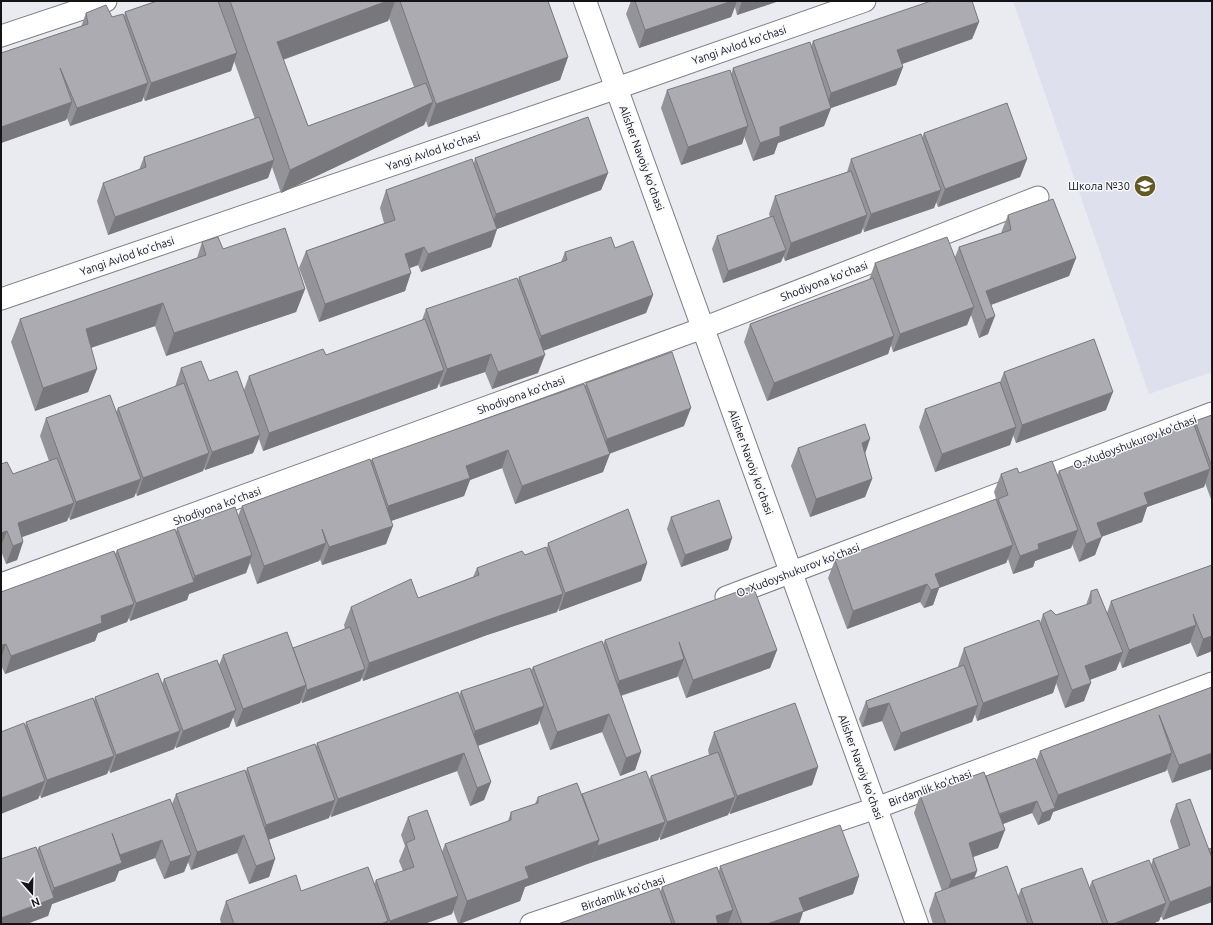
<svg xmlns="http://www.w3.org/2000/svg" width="1213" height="925" font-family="Ubuntu,sans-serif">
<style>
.built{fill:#dee0ed}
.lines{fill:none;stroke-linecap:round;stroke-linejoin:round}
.street-casing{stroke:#7e7f85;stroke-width:23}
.secondary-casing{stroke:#7e7f85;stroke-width:24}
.street{stroke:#fff;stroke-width:21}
.secondary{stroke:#fff;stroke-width:22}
.wall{fill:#939398;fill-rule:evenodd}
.shaded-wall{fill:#78787c}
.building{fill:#ababb1;stroke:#78787c}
.labels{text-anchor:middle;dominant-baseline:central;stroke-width:3;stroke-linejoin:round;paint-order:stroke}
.street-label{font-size:11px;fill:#141416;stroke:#f7f8fe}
.poi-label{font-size:11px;fill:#141416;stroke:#f7f8fe;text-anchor:end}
</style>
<rect width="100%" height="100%" fill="#eaebf1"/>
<!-- built -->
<path class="built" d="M1013 1H1212V372L1149 394Z"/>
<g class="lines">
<!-- street casing -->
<g class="street-casing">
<g id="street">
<path d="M1 36 106 1"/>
<path d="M1 299 617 88 865 1"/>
<path d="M1 584 703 328 1038 197"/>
<path d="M726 597 1212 413"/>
<path d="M531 924 876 808 1212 683"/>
</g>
</g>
<!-- secondary casing -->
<g class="secondary-casing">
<path id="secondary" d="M585 1 876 808 917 924"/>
</g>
<!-- street -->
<use href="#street" class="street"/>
<!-- secondary -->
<use href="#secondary" class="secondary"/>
</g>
<!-- wall -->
<g class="wall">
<path d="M157 1H548L568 57 560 80 428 127 426 121 424 125 281 193 272 167 268 178 108 235 97 201 103 183 139 170 144 157 255 119 234 61 231 71 145 101 143 97 142 101 70 126 67 118 66 120 1 143 81 27 86 13 112 17 124 16 125 12ZM389 18 414 87 308 126 283 60 388 21Z"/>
<path d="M631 1H779L737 15 735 7 731 17 639 48 626 14Z"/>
<path d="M979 22 972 39 902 64 903 67 896 85 831 108 824 126 778 143 774 154 753 161 744 136 742 144 681 165 661 108 667 90 731 75 733 68 811 47 813 41Z"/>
<path d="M924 133 1027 159 1020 177 938 207 936 202 934 208 864 232 863 228 861 233 785 261 783 256 781 262 723 283 712 249 717 236 770 217 769 214 775 196 847 172 851 159 922 138Z"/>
<path d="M475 158 608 173 601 190 497 229 491 247 421 272 418 265 410 268 405 291 319 322 299 268 306 251 384 223 380 208 386 190 474 163Z"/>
<path d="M1008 215 1076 258 1069 276 991 305 988 334 979 338 971 315 967 325 893 352 891 345 888 354 767 401 744 342 750 324 869 280 875 263 955 257 959 247 1001 233Z"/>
<path d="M202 242 223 249 305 289 296 312 166 356 155 326 91 348 97 369 88 392 35 411 11 342 20 319 197 258Z"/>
<path d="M615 248 653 295 646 313 543 351 538 373 492 389 485 372 440 387 439 383 437 388 263 451 259 439 253 453 205 470 204 468 203 471 137 496 136 493 134 497 70 520 69 517 67 521 22 537 23 542 17 560 6 564 1 551V464L13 474 49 461 40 436 46 418 116 412 118 408 175 387 181 368 209 381 244 390 249 376 326 355 422 320 426 309 518 281 519 277 561 262 565 252Z"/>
<path d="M1004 372 1106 410 1016 443 1013 435 1010 445 935 472 919 427 925 409 1000 382Z"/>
<path d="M586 383 684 426 609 454 603 472 515 504 502 468 470 480 464 496 391 521 386 544 322 565 320 559 319 561 257 584 250 563 246 573 189 594 187 600 130 621 129 618 127 622 98 633 95 641 5 674 1 665V592L115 554 117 550 176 532 177 528 238 516 242 506 371 462 372 459 585 386Z"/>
<path d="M1212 415V502L1205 483 1204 487 1147 507 1142 522 1101 537 1095 555 1079 562 1072 544 1071 548 1035 561 1033 567 1013 574 1008 559 1006 563 939 588 933 605 924 608 920 602 847 629 828 578 835 560 997 502 994 492 1001 474 1019 473 1057 475 1059 471 1194 424 1195 421Z"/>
<path d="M798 448 865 453 872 479 865 497 810 517 791 466Z"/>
<path d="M671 517 732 538 728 550 681 567 667 529Z"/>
<path d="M548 543 647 563 641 581 559 611 558 608 557 612 487 635 363 681 362 678 360 681 302 703 301 700 300 703 236 727 233 717 229 727 176 748 175 746 174 749 110 773 109 770 107 774 41 798 40 795 38 799 25 726 26 722 94 701 95 697 162 684 164 679 219 665 223 655 293 648 345 629 344 625 351 607 418 598 473 577 477 568 525 555 547 548Z"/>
<path d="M1212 565V651L1197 657 1190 641V643L1122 668 1120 661 1116 670 1089 680 1084 701 1065 708 1056 683 1053 693 977 721 975 714 972 722 894 751 882 721 862 727 859 719 866 701 958 667V666L964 648 1040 623 1043 614 1056 615 1086 605 1091 591 1107 613 1111 601Z"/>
<path d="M605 640 777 650 770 668 686 698 678 676 677 677 621 696 641 752 635 770 620 776 602 732 550 750 539 720 538 724 478 746 491 782 484 800 470 806 457 771 331 817 330 814 329 818 269 839 275 859 269 877 249 884 237 853 191 870 188 862 184 872 164 879 155 858 119 871 115 881 52 904 48 916 37 850 39 847 172 804 176 794 246 772 247 768 316 747 317 743 459 695 461 691 531 670 533 667 603 644Z"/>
<path d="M1212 687 1172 783 1167 769 1166 771 1053 812 1050 820 1038 825 1032 813 1003 824 998 848 973 857 977 871 974 879 1018 896 1021 889 1089 888 1092 881 1151 865 1153 859 1179 849 1170 821 1176 804 1209 849 1212 848V902L1163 920 1161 916 1159 921 1152 924H933L929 911 935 893 942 891 914 813 920 795 986 776 1036 762 1040 751Z"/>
<path d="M714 732 818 767 812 785 730 814 729 812 728 815 660 840V837L658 840 590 863 525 887 520 901 459 924H458L453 910 452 914 424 924H221L220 919 226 901 301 891 374 884 376 880 403 871 399 861 405 846 401 835 408 817 442 852 445 844 508 821 511 812 535 804 538 797 582 794 649 780 651 776 709 755 708 750Z"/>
<path d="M720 866 859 876 853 894 803 912 799 924H729L728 923V924H558L660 892 662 887 719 871Z"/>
</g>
<!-- shaded-wall -->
<g class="shaded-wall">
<path d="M387 1H395L388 21 268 65 277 42Z"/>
<path d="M732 1H737L731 17 639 48 645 30Z"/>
<path d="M742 1H779L737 15Z"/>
<path d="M979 22 972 39 891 68 897 50Z"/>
<path d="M237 53 231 71 145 101 151 83Z"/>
<path d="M568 57 560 80 428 127 436 104Z"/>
<path d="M903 67 896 85 831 108 824 126 778 143 774 154 753 161 760 143 780 127 824 111 831 93Z"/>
<path d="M148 83 142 101 70 126 77 108Z"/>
<path d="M72 102 66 120 1 143V127Z"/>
<path d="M433 102 424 125 281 193 290 170Z"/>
<path d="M748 126 742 144 681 165 688 147Z"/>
<path d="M1027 159 1020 177 938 207 945 189Z"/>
<path d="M274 160 268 178 108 235 115 217Z"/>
<path d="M608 173 601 190 489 232 496 214Z"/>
<path d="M941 190 934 208 864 232 871 214Z"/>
<path d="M867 215 861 233 785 261 791 243Z"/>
<path d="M497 229 491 247 421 272 428 254Z"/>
<path d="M424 247 418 265 399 272 405 254Z"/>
<path d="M786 250 781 262 723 283 728 271Z"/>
<path d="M1076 258 1069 276 982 308 986 291Z"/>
<path d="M411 273 405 291 319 322 325 304Z"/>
<path d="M305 289 296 312 166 356 174 333Z"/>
<path d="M653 295 646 313 534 354 541 336Z"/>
<path d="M163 303 155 326 78 352 86 329Z"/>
<path d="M974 307 967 325 893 352 900 334Z"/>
<path d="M995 316 988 334 979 338 986 320Z"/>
<path d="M894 336 888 354 767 401 774 383Z"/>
<path d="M491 354 485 372 440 387 447 369Z"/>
<path d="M545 355 538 373 492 389 498 372Z"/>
<path d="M97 369 88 392 35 411 43 388Z"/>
<path d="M444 370 437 388 263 451 269 433Z"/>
<path d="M1113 392 1106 410 1016 443 1022 425Z"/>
<path d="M691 408 684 426 600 457 607 439Z"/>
<path d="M1016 427 1010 445 935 472 942 454Z"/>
<path d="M260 435 253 453 205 470 212 452Z"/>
<path d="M870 439 864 457 862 443Z"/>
<path d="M508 450 502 468 470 480 464 496 382 524 388 506 466 466Z"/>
<path d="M209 453 203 471 137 496 143 478Z"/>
<path d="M610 454 603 472 515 504 522 486Z"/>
<path d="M1210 469 1204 487 1147 507 1142 522 1090 541 1097 523 1144 493Z"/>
<path d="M141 479 134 497 70 520 76 502Z"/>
<path d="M872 479 865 497 810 517 816 499Z"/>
<path d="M74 503 67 521 11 541 18 523Z"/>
<path d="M393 526 386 544 322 565 329 547Z"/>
<path d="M1078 530 1071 548 1035 561 1033 567 1013 574 1020 556 1038 544Z"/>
<path d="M7 531 1 546V533Z"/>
<path d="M1102 537 1095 555 1079 562 1086 544Z"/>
<path d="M732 538 728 550 681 567 685 555Z"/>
<path d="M23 542 17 560 6 564 13 546Z"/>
<path d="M326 543 319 561 257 584 264 566Z"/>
<path d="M1013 545 1006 563 939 588 933 605 924 608 931 590 935 574Z"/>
<path d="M252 555 246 573 189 594 187 600 130 621 136 603 192 582 195 576Z"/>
<path d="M647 563 641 581 559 611 565 593Z"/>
<path d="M927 584 920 602 847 629 853 611Z"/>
<path d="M563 594 557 612 487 635 363 681 369 663 493 618Z"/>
<path d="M134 604 127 622 98 633 95 641 5 674 11 656 101 616Z"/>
<path d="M1196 625 1190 643 1122 668 1129 650Z"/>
<path d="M1212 636V651L1197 657 1203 639Z"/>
<path d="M6 644 1 659V647L2 645Z"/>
<path d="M777 650 770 668 686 698 693 680Z"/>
<path d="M1123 652 1116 670 1079 684 1085 666Z"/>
<path d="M684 659 677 677 612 698 619 681Z"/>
<path d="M365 669 360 681 302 703 307 690Z"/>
<path d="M1059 675 1053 693 977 721 983 703Z"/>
<path d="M1091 683 1084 701 1065 708 1072 690Z"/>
<path d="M306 685 300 703 236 727 243 709Z"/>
<path d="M889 703 882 721 862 727 868 709Z"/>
<path d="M978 705 972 722 894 751 901 733Z"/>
<path d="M544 706 538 724 468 749 475 731Z"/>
<path d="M236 710 229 727 176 748 183 731Z"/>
<path d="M609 714 602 732 550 750 557 732Z"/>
<path d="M180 731 174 749 110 773 116 755Z"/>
<path d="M641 752 635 770 620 776 626 758Z"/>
<path d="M464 753 457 771 331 817 338 799Z"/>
<path d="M1172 753 1166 771 1053 812 1050 820 1038 825 1042 813 1053 809 1058 795Z"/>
<path d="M1212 753V769L1172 783 1179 765Z"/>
<path d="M114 756 107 774 41 798 47 780Z"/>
<path d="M818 767 812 785 730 814 737 796Z"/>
<path d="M45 781 38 799 1 814V798Z"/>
<path d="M491 782 484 800 470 806 477 788Z"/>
<path d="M735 797 728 815 660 840 667 822Z"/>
<path d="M335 800 329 818 260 843 266 825Z"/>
<path d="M1037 801 1032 813 995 827 999 815Z"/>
<path d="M665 822 658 840 590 863 597 846Z"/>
<path d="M1005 830 998 848 962 861 969 843Z"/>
<path d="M244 835 237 853 191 870 197 852Z"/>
<path d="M162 840 155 858 119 871 115 881 52 904 48 916 27 924H1V918L49 900 54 888 117 865 120 855Z"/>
<path d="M599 840 590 863 525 887 520 901 459 924 467 901 525 867Z"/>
<path d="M191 855 184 872 164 879 170 862Z"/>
<path d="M275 859 269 877 249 884 256 866Z"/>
<path d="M977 871 970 889 945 898 951 880Z"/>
<path d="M859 876 853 894 803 912 799 924H767L799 898Z"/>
<path d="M1212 886V902L1163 920 1170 902Z"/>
<path d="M458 896 452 914 424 924H389L390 921Z"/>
<path d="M1166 903 1159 921 1152 924H1113Z"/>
<path d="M733 910 728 924H713L716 916Z"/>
<path d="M388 921 387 924H381Z"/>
</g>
<!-- building -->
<g class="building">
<path d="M157 1H218L237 53 151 83 125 12Z"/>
<path d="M230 1H387L277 42 308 126 426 83 433 102 290 170Z"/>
<path d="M400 1H548L568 57 436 104Z"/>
<path d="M635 1H732L645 30Z"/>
<path d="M931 1H972L979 22 897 50 903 67 831 93 813 41Z"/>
<path d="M106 5 112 17 123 14 148 83 77 108 60 68 72 102 1 127V53L88 24 86 13Z"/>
<path d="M810 42 831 108 780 127V136L760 143 733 68Z"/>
<path d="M730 70 748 126 688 147 667 90Z"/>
<path d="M1007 103 1027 159 945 189 924 133Z"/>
<path d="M259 117 274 160 115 217 103 183 146 167 144 157Z"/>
<path d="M588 117 608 173 496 214 475 158Z"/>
<path d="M921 134 941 190 871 214 851 159Z"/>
<path d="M472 159 497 229 428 254 424 247 405 254 411 273 325 304 306 251 395 220 386 190Z"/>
<path d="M851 171 867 215 791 243 775 196Z"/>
<path d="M1053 199 1076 258 986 291 995 316 986 320 959 247 1011 230 1008 215Z"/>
<path d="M773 216 786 250 728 271 717 236Z"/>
<path d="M285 228 305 289 174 333 163 303 86 329 97 369 43 388 20 319 206 255 202 242 218 237 223 249Z"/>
<path d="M611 237 615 248 633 241 653 295 541 336 519 277 567 260 565 252Z"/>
<path d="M947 237 974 307 900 334 875 263Z"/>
<path d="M517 278 545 355 498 372 491 354 447 369 426 309Z"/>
<path d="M873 278 894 336 774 383 750 324Z"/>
<path d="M425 319 444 370 269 433 249 376 323 349 326 355Z"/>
<path d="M1094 339 1113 392 1022 425 1004 372Z"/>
<path d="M672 352 691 408 607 439 586 383Z"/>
<path d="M201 361 209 381 237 371 260 435 212 452 181 368Z"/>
<path d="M1000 382 1016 427 942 454 925 409Z"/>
<path d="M184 383 209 453 143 478 118 408Z"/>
<path d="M584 384 610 454 522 486 508 450 466 466 470 478 388 506 372 459Z"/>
<path d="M110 395 141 479 76 502 46 418Z"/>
<path d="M1212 415V467L1195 421Z"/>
<path d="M1193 422 1210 469 1144 493 1148 504 1097 523 1102 537 1086 544 1059 471Z"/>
<path d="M865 424 870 439 862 443 872 479 816 499 798 448Z"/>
<path d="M57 458 74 503 18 523 23 542 13 546 7 531 1 533V464L7 462 13 474Z"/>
<path d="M370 459 393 526 329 547 322 529 326 543 264 566 242 506Z"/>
<path d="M1052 461 1078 530 1038 544 1039 549 1020 556 998 499 1008 495 1001 474 1017 468 1019 473Z"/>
<path d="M996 499 1013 545 935 574 940 587 931 590 927 584 853 611 835 560Z"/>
<path d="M719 500 732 538 685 555 671 517Z"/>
<path d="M235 507 252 555 195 576 177 528Z"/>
<path d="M628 509 647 563 565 593 548 543Z"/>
<path d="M175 529 194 582 136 603 117 550Z"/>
<path d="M546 547 563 594 493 618 369 663 351 607 411 579 418 598 479 575 477 568 522 551 525 555Z"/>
<path d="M114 551 134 604 101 616 102 623 11 656 6 644 2 645 1 643V592Z"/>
<path d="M1212 565V636L1203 639 1193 614 1196 625 1129 650 1111 601Z"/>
<path d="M753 586 777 650 693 680 679 642 684 659 619 681 605 640Z"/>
<path d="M1097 589 1123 652 1085 666 1091 683 1072 690 1043 614 1051 610 1056 615 1091 603V591Z"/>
<path d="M1039 620 1059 675 983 703 964 648Z"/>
<path d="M350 627 365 669 307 690 306 687V685L293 648Z"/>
<path d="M287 632 306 685 243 709 223 655Z"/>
<path d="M602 641 641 752 626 758 609 714 557 732 533 667Z"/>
<path d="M217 660 236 710 183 731 164 679Z"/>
<path d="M964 665 978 705 901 733 889 703 868 709 866 701Z"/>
<path d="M530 668 544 706 475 731 461 691Z"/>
<path d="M158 673 180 731 116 755 95 697Z"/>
<path d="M1212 687V753L1179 765 1159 715 1172 753 1058 795 1040 751Z"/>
<path d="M458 692 491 782 477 788 464 753 338 799 317 743Z"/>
<path d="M93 698 114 756 47 780 26 722Z"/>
<path d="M795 703 818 767 737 796 714 732Z"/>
<path d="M24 723 45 781 1 798V732Z"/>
<path d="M315 744 335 800 266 825 247 768Z"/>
<path d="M718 752 735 797 667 822 651 776Z"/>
<path d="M1035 758 1055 808 1042 813 1037 801 999 814 986 776Z"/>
<path d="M245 770 275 859 256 866 244 835 197 852 176 794Z"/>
<path d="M646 771 665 822 597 846 599 840 582 794Z"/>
<path d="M984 772 1005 830 969 843 977 871 951 880 920 795Z"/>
<path d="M577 783 599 840 525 867 529 878 467 901 445 844 511 820V812L538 803V797Z"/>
<path d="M170 799 191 855 170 862 162 840 120 855 112 833 122 863 54 888 39 847Z"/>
<path d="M1190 799 1212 858V886L1170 902 1153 859 1190 845 1176 804Z"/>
<path d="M427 810 458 896 390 921 376 880 414 867 406 843 415 839 408 817Z"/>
<path d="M840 825 859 876 799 898 804 911 767 924H742L720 866Z"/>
<path d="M36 847 54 898 1 918V859Z"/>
<path d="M1212 848V856L1209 849Z"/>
<path d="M1149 860 1166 903 1113 924H1108L1092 881Z"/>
<path d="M1007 866 1028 924H946L935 893Z"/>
<path d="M368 867 388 921 381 924H234L226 901 296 875 301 891Z"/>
<path d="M717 867 733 910 716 916 718 924H675L662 887Z"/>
<path d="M1082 868 1103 924H1033L1021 889Z"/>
<path d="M659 888 672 924H558Z"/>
</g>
<!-- icons -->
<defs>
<g id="school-disc" transform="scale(1.15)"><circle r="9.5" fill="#625925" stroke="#f7f8fe"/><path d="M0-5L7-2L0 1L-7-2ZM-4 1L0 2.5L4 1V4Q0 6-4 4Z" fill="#fff"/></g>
</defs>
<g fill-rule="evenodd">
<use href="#school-disc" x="1145" y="186"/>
</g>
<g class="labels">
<!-- street labels -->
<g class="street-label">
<text transform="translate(739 45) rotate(-19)">Yangi Avlod ko'chasi</text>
<text transform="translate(433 151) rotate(-19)">Yangi Avlod ko'chasi</text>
<text transform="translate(642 158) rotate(70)">Alisher Navoiy ko'chasi</text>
<text transform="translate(127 256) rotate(-19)">Yangi Avlod ko'chasi</text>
<text transform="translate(824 281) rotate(-21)">Shodiyona ko'chasi</text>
<text transform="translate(521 395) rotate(-20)">Shodiyona ko'chasi</text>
<text transform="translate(1135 442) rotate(-21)">O. Xudoyshukurov ko'chasi</text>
<text transform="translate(751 462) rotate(70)">Alisher Navoiy ko'chasi</text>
<text transform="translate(217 506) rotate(-20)">Shodiyona ko'chasi</text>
<text transform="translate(798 570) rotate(-21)">O. Xudoyshukurov ko'chasi</text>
<text transform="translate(861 767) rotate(70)">Alisher Navoiy ko'chasi</text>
<text transform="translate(930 788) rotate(-20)">Birdamlik ko'chasi</text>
<text transform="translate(623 893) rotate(-19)">Birdamlik ko'chasi</text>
</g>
<!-- poi labels -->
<g class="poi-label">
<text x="1130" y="186">Школа №30</text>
</g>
</g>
<!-- border -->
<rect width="1213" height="925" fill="none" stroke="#141416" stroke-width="4"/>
<!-- north arrow -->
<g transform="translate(32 893) rotate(160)" stroke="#f7f8fe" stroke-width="3" paint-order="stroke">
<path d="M0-3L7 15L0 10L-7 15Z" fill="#141416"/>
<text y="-6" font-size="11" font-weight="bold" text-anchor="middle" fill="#141416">N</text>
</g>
</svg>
